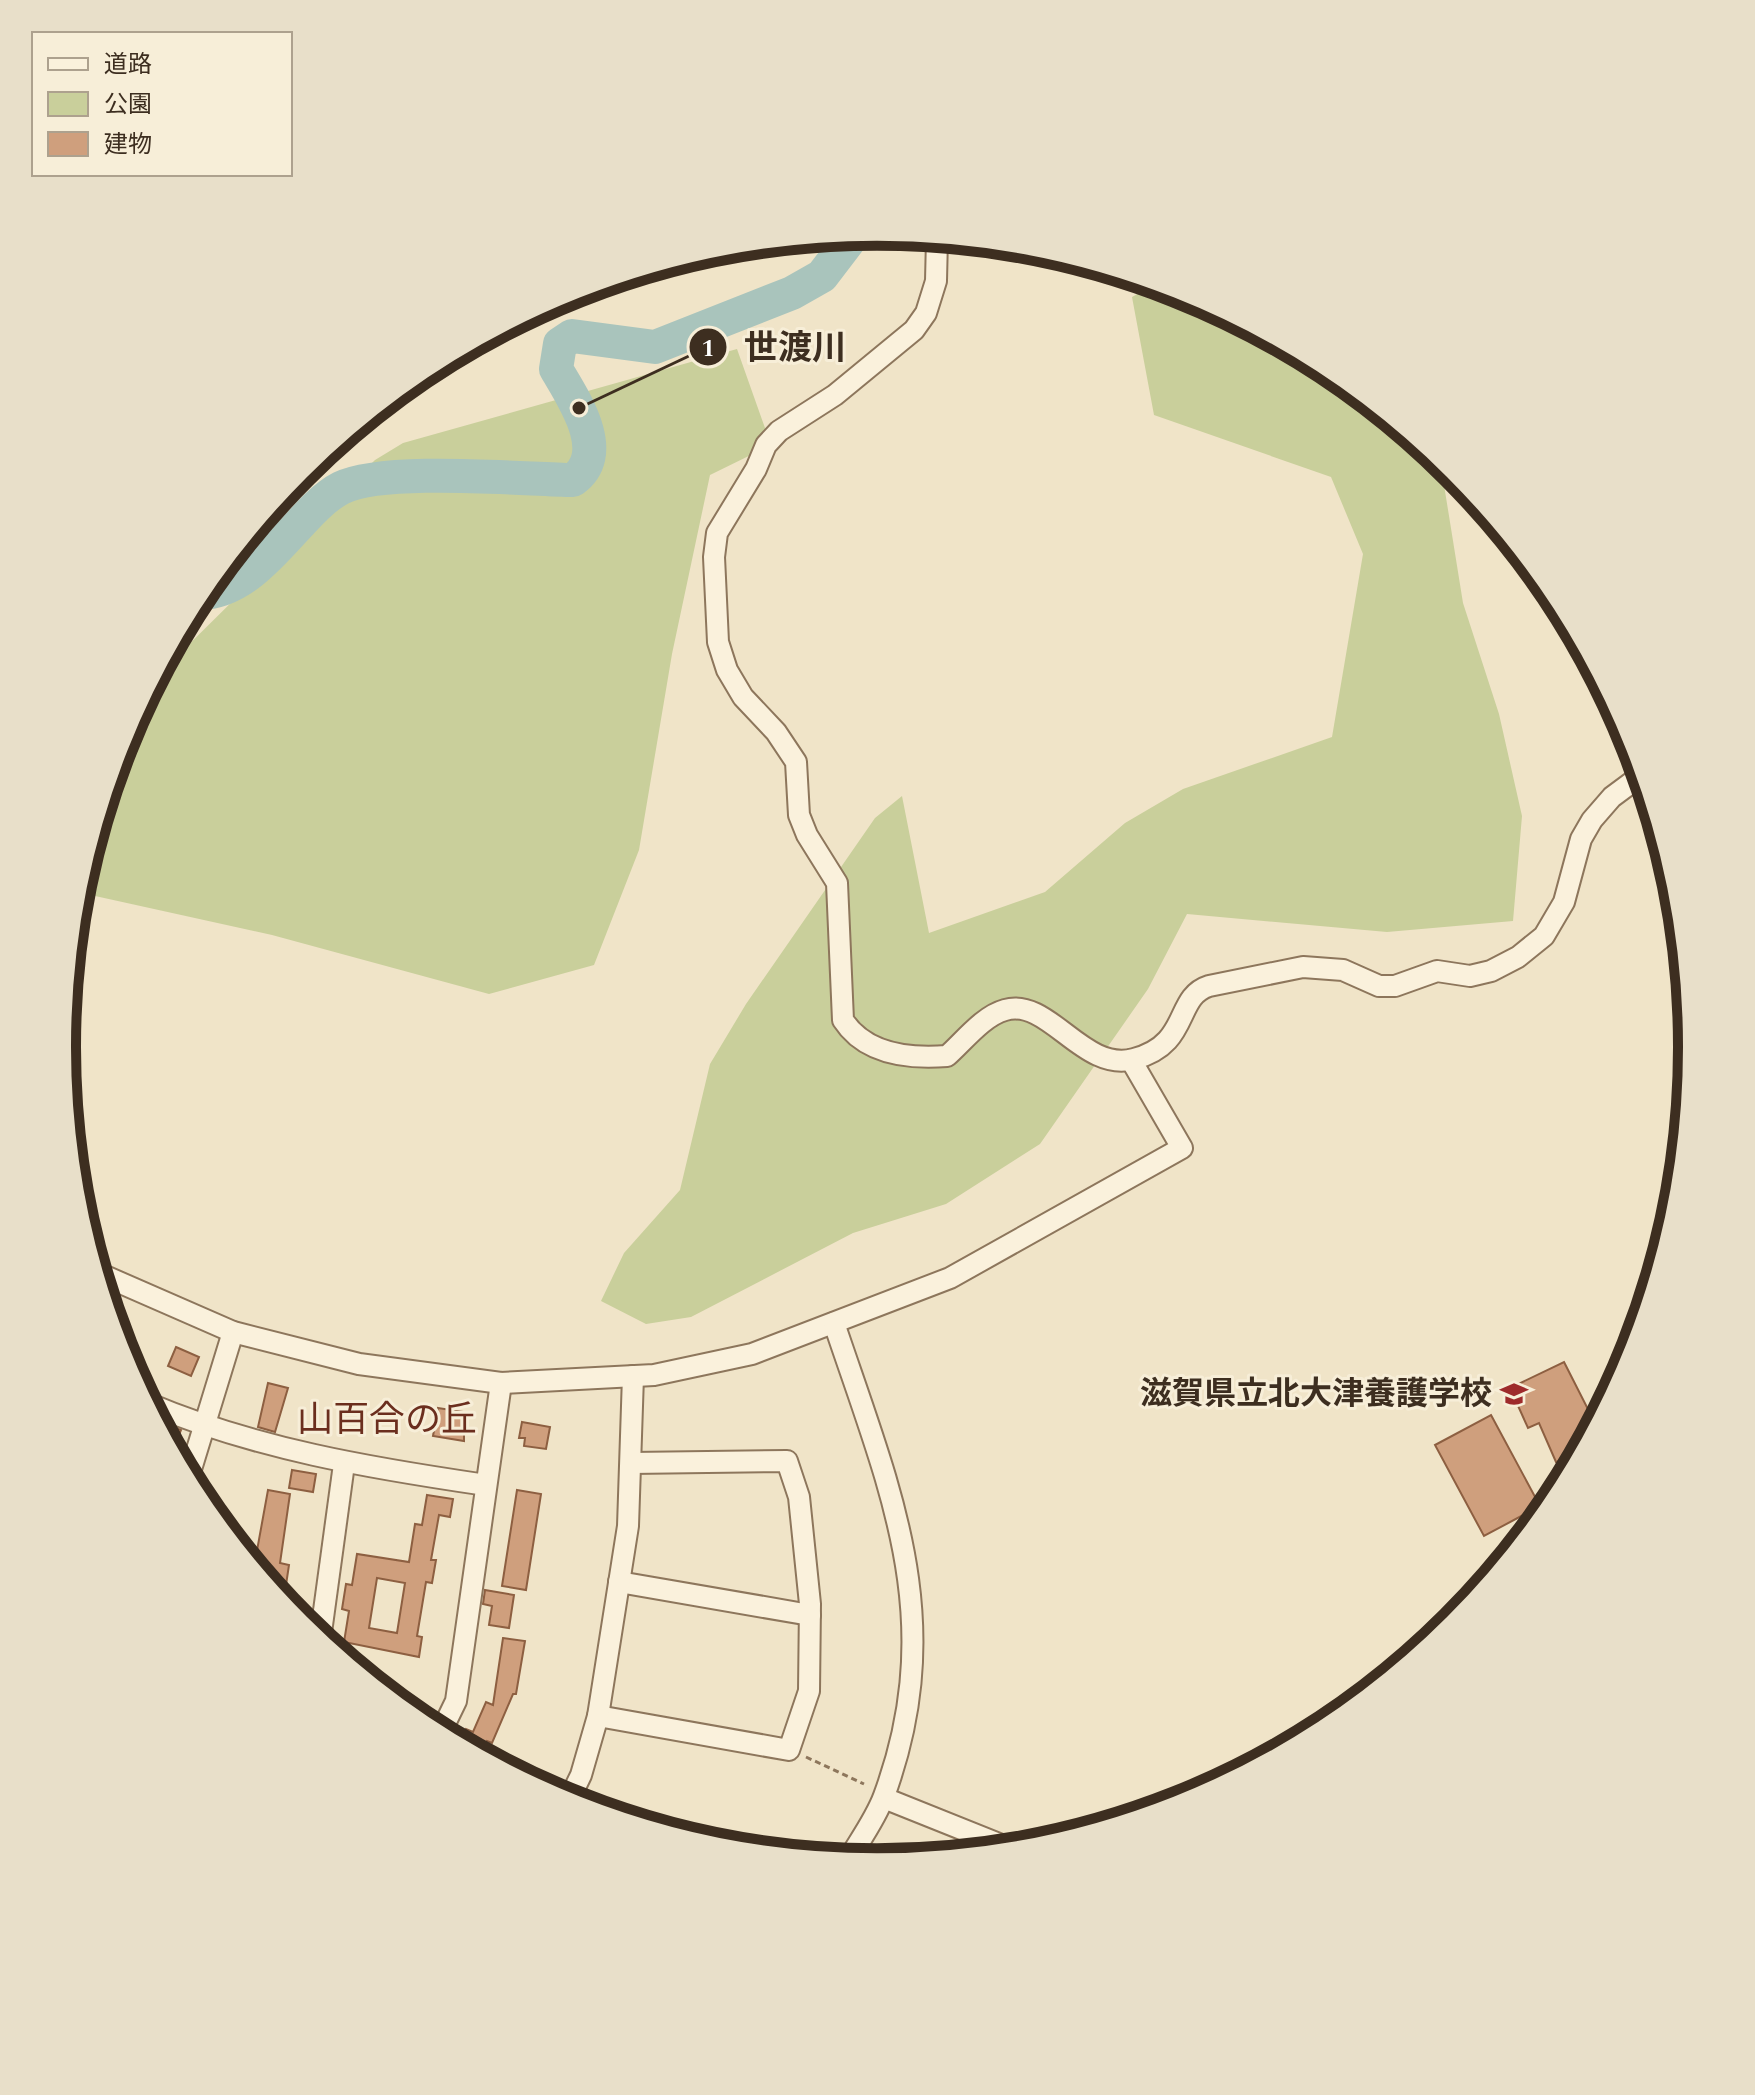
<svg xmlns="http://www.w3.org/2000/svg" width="1755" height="2095" font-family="Spectral,'Noto Sans JP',serif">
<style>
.green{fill:#c9cf9b}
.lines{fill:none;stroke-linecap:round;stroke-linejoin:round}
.river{stroke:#a9c4bc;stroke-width:34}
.building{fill:#cf9f7d;stroke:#8d5f41;stroke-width:2;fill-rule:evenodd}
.minor-casing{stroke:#8d765c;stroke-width:24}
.path{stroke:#8d765c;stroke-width:3;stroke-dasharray:6 4;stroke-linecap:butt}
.minor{stroke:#faf1dc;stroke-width:20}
.labels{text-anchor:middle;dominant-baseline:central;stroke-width:6;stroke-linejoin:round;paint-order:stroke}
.poi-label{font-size:32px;font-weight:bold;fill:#3d2e20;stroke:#f7eed8;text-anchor:end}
.quarter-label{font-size:36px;fill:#6b2e1e;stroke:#f7eed8}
.rim{fill:none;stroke:#3d2e20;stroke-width:10}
.leader{fill:none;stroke:#3d2e20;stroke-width:3}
.callout-dot{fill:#3d2e20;stroke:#f7eed8;stroke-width:3}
.mark-label{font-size:24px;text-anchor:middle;font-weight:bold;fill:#fff}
.callout-label{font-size:34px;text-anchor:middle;font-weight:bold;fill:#3d2e20;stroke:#f7eed8;stroke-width:6;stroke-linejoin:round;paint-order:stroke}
</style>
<rect width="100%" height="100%" fill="#f0e4c8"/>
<!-- green -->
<g class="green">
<path d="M1155 284 1190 294 1331 370 1440 460 1463 603 1499 714 1522 816 1513 921 1387 932 1187 914 1148 989 1040 1144 946 1204 853 1233 691 1317 646 1324 601 1301 624 1253 680 1190 710 1064 746 1004 875 818 902 796 929 933 1045 892 1125 823 1183 789 1332 737 1363 554 1331 477 1154 415 1132 297Z"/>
<path d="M737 349 771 445 710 475 672 654 639 850 594 965 489 994 272 935 77 892 124 735 156 677 375 460 403 443Z"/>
</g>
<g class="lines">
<!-- river -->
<path class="river" d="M201 593C261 591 298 510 341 488 384 467 519 479 573 480 611 453 573 398 556 369L560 344 572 336 655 347 792 293 822 276 854 234"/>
</g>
<!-- building -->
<g class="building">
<path d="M176 1347 199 1357 191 1376 168 1366Z"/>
<path d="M1564 1362 1596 1425 1580 1455 1556 1462 1539 1423 1528 1428 1510 1388Z"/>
<path d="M268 1383 288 1388 275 1432 258 1427Z"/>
<path d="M438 1408 464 1412V1441L433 1436Z"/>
<path d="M1491 1415 1540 1506 1484 1536 1435 1445Z"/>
<path d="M522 1422 550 1427 546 1449 524 1446 525 1438H519Z"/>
<path d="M166 1424 181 1430 176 1442 166 1437 163 1432Z"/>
<path d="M292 1470 316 1474 313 1492 289 1488Z"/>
<path d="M268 1490 290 1494 280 1563 289 1565 286 1585 279 1583 277 1595 254 1567Z"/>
<path d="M517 1490 541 1494 526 1590 502 1586Z"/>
<path d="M427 1495 453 1499 450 1517 439 1515 431 1560H436L432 1583 426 1582 417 1636 422 1637 419 1657 344 1642 349 1611 342 1609 346 1584 352 1585 357 1554 409 1562 415 1524 422 1525ZM377 1578 405 1583 397 1633 369 1628Z"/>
<path d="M485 1590 514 1595 509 1628 489 1625 492 1606 483 1604Z"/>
<path d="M503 1638 525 1641 516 1694H513L492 1743 487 1741 481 1756 460 1744 466 1729 473 1732 486 1702 493 1705Z"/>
</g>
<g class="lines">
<!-- minor casing -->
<g class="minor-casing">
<g id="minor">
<path d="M937 238 936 281 926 313 914 330 835 395 779 431 766 445 756 469 717 533 714 557 718 642 727 670 743 697 776 732 796 762 799 815 807 835 837 883 843 1020C865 1054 909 1059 947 1056 964 1041 983 1016 1005 1010 1049 997 1083 1073 1134 1059 1191 1044 1174 997 1209 986L1303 967 1343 970 1379 986H1395L1437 971 1470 976 1491 971 1518 957 1544 936 1564 902 1581 839 1592 820 1612 797 1643 774"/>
<path d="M98 1273 233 1332 359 1364 501 1383 654 1375 752 1354 950 1278 1182 1148 1131 1060"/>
<path d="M834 1323C890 1490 949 1619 884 1796 876 1818 860 1840 848 1860"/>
<path d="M147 1403C256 1449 370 1468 486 1485"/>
<path d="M188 1479 233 1332"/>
<path d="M619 1582 810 1615"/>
<path d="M320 1640 344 1464"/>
<path d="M598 1716 789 1750 809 1691 810 1604 799 1497 787 1461 631 1463"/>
<path d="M440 1734 456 1701 501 1383"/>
<path d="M884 1798 1014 1850"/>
<path d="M568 1802 581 1775 598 1716 628 1526 633 1376"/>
</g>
</g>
<!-- path -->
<path class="path" d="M806 1757 864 1784"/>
<!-- minor -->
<use href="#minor" class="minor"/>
</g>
<!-- icons -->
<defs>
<g id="school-bare" transform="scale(2.16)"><path d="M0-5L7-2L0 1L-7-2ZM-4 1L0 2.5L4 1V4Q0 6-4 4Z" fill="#9e2a2b" stroke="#f7eed8" stroke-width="2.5" paint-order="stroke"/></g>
</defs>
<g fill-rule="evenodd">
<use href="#school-bare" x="1514" y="1394"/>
</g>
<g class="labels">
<!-- poi labels -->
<g class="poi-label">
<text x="1492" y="1394">滋賀県立北大津養護学校</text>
</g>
<!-- quarter labels -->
<g class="quarter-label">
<text x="387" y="1420">山百合の丘</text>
</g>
</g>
<!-- crop -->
<path d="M0 0H1755V2095H0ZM76 1047a801 801 0 1 1 1602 0a801 801 0 1 1-1602 0Z" fill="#e8dfc9" fill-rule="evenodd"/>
<path class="rim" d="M76 1047a801 801 0 1 1 1602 0a801 801 0 1 1-1602 0Z"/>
<!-- callouts -->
<path class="leader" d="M579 408L708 347"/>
<g class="callout-dot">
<circle cx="579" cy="408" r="8"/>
<circle cx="708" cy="347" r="20"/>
</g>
<g class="mark-label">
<text x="708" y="356">1</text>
</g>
<g class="callout-label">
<text x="795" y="359">世渡川</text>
</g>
<!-- legend -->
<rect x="32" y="32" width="260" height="144" fill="#f7eed8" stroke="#ada18e" stroke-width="2"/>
<rect x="48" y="58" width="40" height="12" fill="#faf1dc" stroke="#ada18e" stroke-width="2"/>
<text x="104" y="72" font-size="24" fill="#3d2e20">道路</text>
<rect x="48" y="92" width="40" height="24" fill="#c9cf9b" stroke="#ada18e" stroke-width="2"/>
<text x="104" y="112" font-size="24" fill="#3d2e20">公園</text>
<rect x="48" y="132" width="40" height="24" fill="#cf9f7d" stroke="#ada18e" stroke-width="2"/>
<text x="104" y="152" font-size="24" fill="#3d2e20">建物</text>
</svg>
